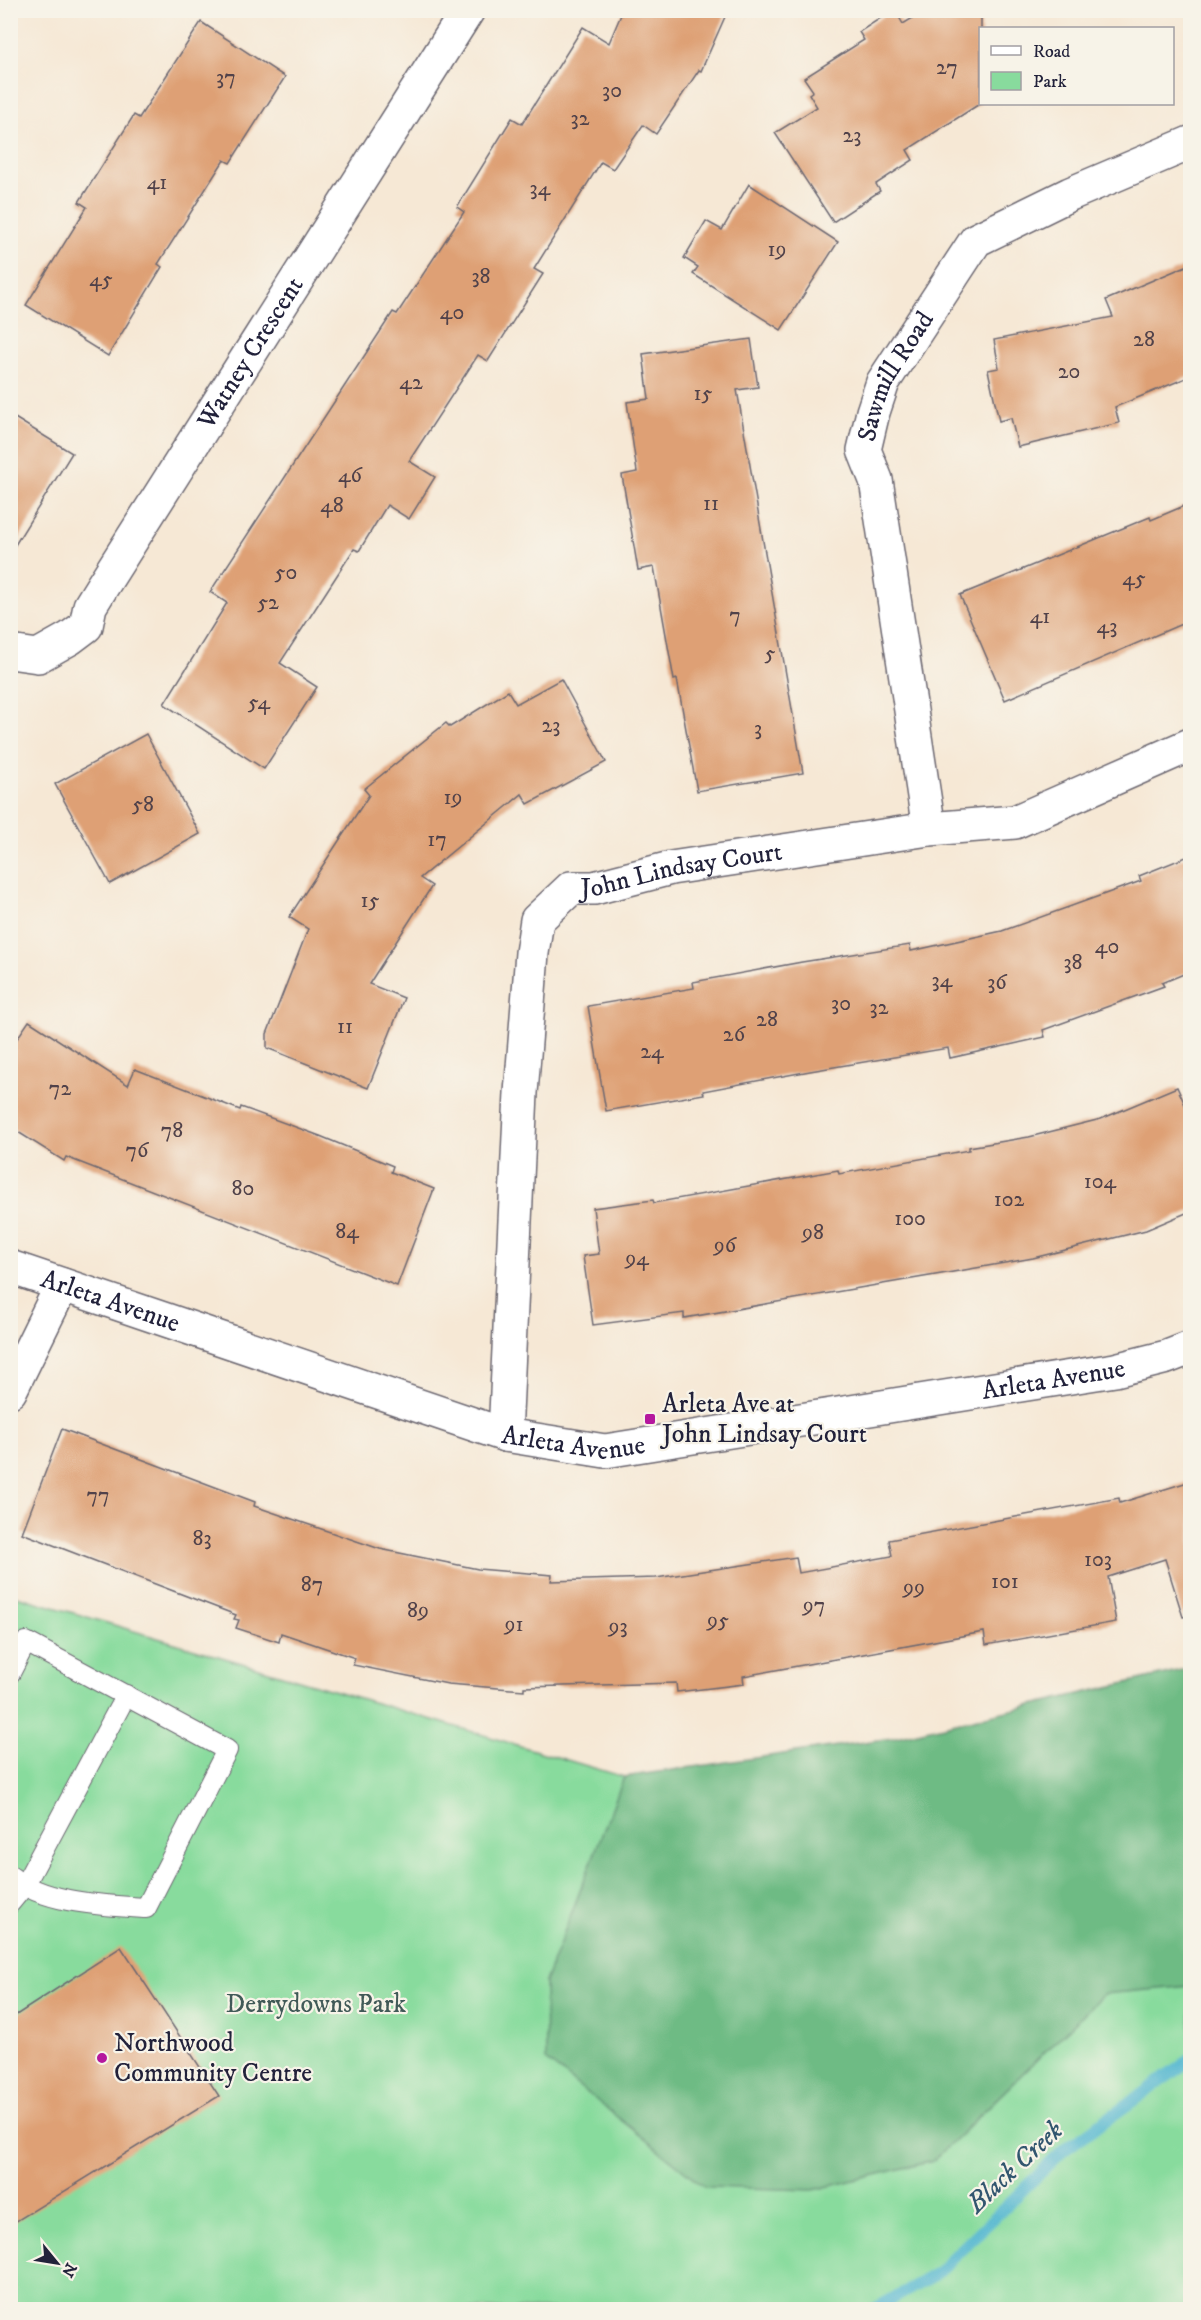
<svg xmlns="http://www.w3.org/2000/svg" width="1201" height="2320" font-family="'IM FELL DW Pica',serif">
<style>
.green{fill:#88db9d;stroke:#557e6c;stroke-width:1.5}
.forest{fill:#6ebb84;stroke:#486e60;stroke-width:1.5}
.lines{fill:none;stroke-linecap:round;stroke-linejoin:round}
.stream{stroke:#50b6cf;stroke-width:12}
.building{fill:#dea075}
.service-casing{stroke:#6c6771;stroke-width:22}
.minor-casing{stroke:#6c6771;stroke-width:36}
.tertiary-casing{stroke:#6c6771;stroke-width:36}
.service{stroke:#fff;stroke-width:20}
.minor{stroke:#fff;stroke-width:33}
.tertiary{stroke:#fff;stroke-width:33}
.poi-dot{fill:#b5179e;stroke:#f7f3e8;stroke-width:2}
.labels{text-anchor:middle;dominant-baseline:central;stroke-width:4.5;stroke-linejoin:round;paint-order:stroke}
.number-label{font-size:22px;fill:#51424a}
.street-label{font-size:26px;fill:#22223b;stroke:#f7f3e8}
.poi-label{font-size:26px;fill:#22223b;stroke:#f7f3e8;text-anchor:start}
.park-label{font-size:26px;fill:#415a58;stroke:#f7f3e8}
.water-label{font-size:27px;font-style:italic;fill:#32566f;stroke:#f7f3e8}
</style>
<rect width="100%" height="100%" fill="#f7f3e8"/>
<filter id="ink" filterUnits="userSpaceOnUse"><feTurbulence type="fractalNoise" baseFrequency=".0167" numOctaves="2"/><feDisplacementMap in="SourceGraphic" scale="12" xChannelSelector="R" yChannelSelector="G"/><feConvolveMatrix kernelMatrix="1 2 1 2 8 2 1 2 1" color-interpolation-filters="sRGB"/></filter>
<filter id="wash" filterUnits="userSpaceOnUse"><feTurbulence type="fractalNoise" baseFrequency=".008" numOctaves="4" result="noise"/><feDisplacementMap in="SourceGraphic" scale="24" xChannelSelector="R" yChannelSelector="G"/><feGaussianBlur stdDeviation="1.35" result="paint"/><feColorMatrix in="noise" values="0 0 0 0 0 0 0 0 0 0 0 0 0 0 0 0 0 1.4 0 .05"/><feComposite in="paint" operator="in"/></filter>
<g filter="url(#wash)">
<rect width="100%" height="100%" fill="#f6e8d5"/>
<!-- green -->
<path class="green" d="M10 1594 624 1777 1049 1732 1190 1681V2309H11Z"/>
<!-- forest -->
<path class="forest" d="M1190 1668V1986L1104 1994 933 2161 813 2190 705 2187 546 2060 545 1982 624 1777 892 1738Z"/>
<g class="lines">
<!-- stream -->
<path class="stream" d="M873 2310 936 2274 1064 2150 1190 2060"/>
</g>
<g id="blocks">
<!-- building -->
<g class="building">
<path d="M623 10H728L701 71 699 70 656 134 643 125 613 169 601 162 534 269 543 274 488 361 478 355 409 461 435 477 409 519 387 505 359 551 354 549 280 663 317 687 264 769 164 704 227 603 210 592 393 312 397 314 464 212 457 207 512 118 522 124 583 27 609 43Z"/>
<path d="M893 10H895L903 24 926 10H981V103L907 150 913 160 876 184 880 191 833 222 775 133 817 107 809 94 813 91 804 78 864 40 859 32Z"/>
<path d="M201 22 285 77 230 163 224 160 158 264 162 267 108 356 26 305 87 207 79 202 134 115 139 118Z"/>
<path d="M749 184 838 242 781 330 693 274 698 267 684 258 706 221 722 230Z"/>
<path d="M1191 264V376L1115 407 1119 423 1018 447 1011 418 999 421 988 370 999 368 994 340 1113 317 1106 300Z"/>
<path d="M751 339 758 387 737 390 803 773 697 791 677 679 674 680 654 567 638 570 622 475 637 472 627 402 649 399 643 354Z"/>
<path d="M10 415 72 453 10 553Z"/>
<path d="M1191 503V620L1005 700 960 595 1150 517 1151 520Z"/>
<path d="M561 679 606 762 528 804 522 794 420 878 432 886 369 984 404 998 368 1088 267 1048V1034L308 929 289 917 369 795 364 789 446 723 450 727 508 691 516 704Z"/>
<path d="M146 734 200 834 110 884 55 784Z"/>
<path d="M1191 855V971L1162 983 1164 986 1043 1030 1045 1037 950 1058 948 1048 810 1071 703 1091 704 1094 606 1111 588 1006 694 988 693 982 802 962 910 945 911 951 1002 931 1141 881 1139 876Z"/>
<path d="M29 1021 128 1085 135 1069 240 1110 241 1107 320 1136 393 1166 391 1172 434 1189 397 1286 66 1157 64 1161 10 1127V1049Z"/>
<path d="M1177 1087 1191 1118V1211L1146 1230 1033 1258 953 1272 684 1318V1313L593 1325 583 1256 599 1254 593 1208 653 1200 654 1203 838 1170 839 1174 969 1150V1147L1029 1137 1101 1119Z"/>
<path d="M62 1429 255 1502 254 1506 380 1549 478 1569 552 1575 551 1581 656 1578 796 1557 799 1573 892 1556 889 1540 1119 1498 1120 1503 1191 1481V1616L1183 1617 1165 1559 1108 1577 1116 1622 986 1645 984 1632 743 1676 744 1684 677 1692 676 1683 524 1687V1690L448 1684 353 1665 355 1658 281 1633 279 1642 236 1628 239 1620 234 1619 236 1615 22 1533Z"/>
<path d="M121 1947 219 2096 10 2225V2019Z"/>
</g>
</g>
</g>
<g filter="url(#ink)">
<use href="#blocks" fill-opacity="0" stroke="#6c6771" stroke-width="1.5"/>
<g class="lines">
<!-- service casing -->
<g class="service-casing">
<g id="service">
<path d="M10 1673 26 1642 227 1750 146 1908C103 1905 46 1904 10 1876"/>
<path d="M10 1903 24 1886 126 1695"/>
</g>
</g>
<!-- minor casing -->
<g class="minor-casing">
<g id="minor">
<path id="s1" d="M10 652 38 656 70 638 86 626 90 606 103 585 468 10"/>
<path id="s2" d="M929 829 876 480 864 450 873 412 883 382 976 240 1070 194 1190 143"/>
<path d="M10 1391 62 1285"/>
<path id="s3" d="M505 1435 521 1093 532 953 537 920 571 888H594L671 868 929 829 1015 822 1190 745"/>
</g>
</g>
<!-- tertiary casing -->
<g class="tertiary-casing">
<g id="tertiary">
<path id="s4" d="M10 1267 505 1435 605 1451 1115 1370 1167 1357 1190 1348"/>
</g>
</g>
<!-- service -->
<use href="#service" class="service"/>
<!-- minor -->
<use href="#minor" class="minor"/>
<!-- tertiary -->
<use href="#tertiary" class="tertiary"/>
</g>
</g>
<!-- markers -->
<g class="poi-dot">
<rect x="644" y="1413" width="12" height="12" rx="3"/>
<circle cx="102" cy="2058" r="6"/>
</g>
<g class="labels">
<!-- number labels -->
<g class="number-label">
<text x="947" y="67">27</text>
<text x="226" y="77">37</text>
<text x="612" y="90">30</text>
<text x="580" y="118">32</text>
<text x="852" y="135">23</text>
<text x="157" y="182">41</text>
<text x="540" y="188">34</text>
<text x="777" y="249">19</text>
<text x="481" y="276">38</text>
<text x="101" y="279">45</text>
<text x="452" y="312">40</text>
<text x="1144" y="339">28</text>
<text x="1069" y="371">20</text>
<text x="411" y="382">42</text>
<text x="703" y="393">15</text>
<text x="350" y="475">46</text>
<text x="711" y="503">11</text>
<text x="332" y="505">48</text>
<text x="286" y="572">50</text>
<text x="1134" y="578">45</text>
<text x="268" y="602">52</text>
<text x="735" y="615">7</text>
<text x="1040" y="616">41</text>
<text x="1107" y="626">43</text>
<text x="770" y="653">5</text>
<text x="259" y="702">54</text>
<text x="551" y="725">23</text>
<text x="758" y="728">3</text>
<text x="453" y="797">19</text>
<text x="143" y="804">58</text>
<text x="437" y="839">17</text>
<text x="370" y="900">15</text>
<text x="1107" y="946">40</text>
<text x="1073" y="962">38</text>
<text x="942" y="980">34</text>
<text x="997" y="982">36</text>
<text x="841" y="1003">30</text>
<text x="879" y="1007">32</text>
<text x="767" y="1019">28</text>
<text x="345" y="1026">11</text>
<text x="734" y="1034">26</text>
<text x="652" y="1051">24</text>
<text x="60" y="1088">72</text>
<text x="172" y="1130">78</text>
<text x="137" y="1150">76</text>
<text x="1100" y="1181">104</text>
<text x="243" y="1188">80</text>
<text x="1009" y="1199">102</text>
<text x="910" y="1218">100</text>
<text x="347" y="1231">84</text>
<text x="813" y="1232">98</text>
<text x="725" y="1245">96</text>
<text x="637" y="1258">94</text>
<text x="98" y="1495">77</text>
<text x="202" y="1538">83</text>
<text x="1098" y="1559">103</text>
<text x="1005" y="1581">101</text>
<text x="312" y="1584">87</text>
<text x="914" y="1587">99</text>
<text x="814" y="1605">97</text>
<text x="418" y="1610">89</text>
<text x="718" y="1620">95</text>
<text x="514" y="1624">91</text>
<text x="618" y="1626">93</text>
</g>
<!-- street labels -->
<g class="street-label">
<text stroke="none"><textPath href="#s1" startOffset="405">Watney Crescent</textPath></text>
<text stroke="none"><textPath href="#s2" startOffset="466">Sawmill Road</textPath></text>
<text stroke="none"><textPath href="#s3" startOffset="675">John Lindsay Court</textPath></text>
<text stroke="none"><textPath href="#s4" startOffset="106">Arleta Avenue</textPath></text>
<text stroke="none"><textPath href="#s4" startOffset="1078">Arleta Avenue</textPath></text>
<text stroke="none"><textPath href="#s4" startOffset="592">Arleta Avenue</textPath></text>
</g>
<!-- poi labels -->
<g class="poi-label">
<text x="662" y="1404">Arleta Ave at<tspan x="662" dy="30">John Lindsay Court</tspan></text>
<text x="114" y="2043">Northwood<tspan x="114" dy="30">Community Centre</tspan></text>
</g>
<!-- park labels -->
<g class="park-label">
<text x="316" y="2004">Derrydowns Park</text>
</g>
<!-- water labels -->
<g class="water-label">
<text transform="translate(1015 2167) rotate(-43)">Black Creek</text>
</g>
</g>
<!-- margin -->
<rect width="1201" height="2320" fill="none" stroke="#f7f3e8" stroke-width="36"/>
<!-- legend -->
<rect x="979" y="27" width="195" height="78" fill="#f7f3e8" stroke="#a29fa3" stroke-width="1.5"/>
<rect x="991" y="46" width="30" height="9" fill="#ffffff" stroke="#a29fa3" stroke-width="1.5"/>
<text x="1033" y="57" font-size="18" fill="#22223b">Road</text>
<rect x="991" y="72" width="30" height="18" fill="#88db9d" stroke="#a29fa3" stroke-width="1.5"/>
<text x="1033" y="87" font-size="18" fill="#22223b">Park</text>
<!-- north arrow -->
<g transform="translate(57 2263) rotate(120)" stroke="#f7f3e8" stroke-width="4.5" paint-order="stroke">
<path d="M0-4.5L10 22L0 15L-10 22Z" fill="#22223b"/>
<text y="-9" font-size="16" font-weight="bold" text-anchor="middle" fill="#22223b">N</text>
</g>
</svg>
